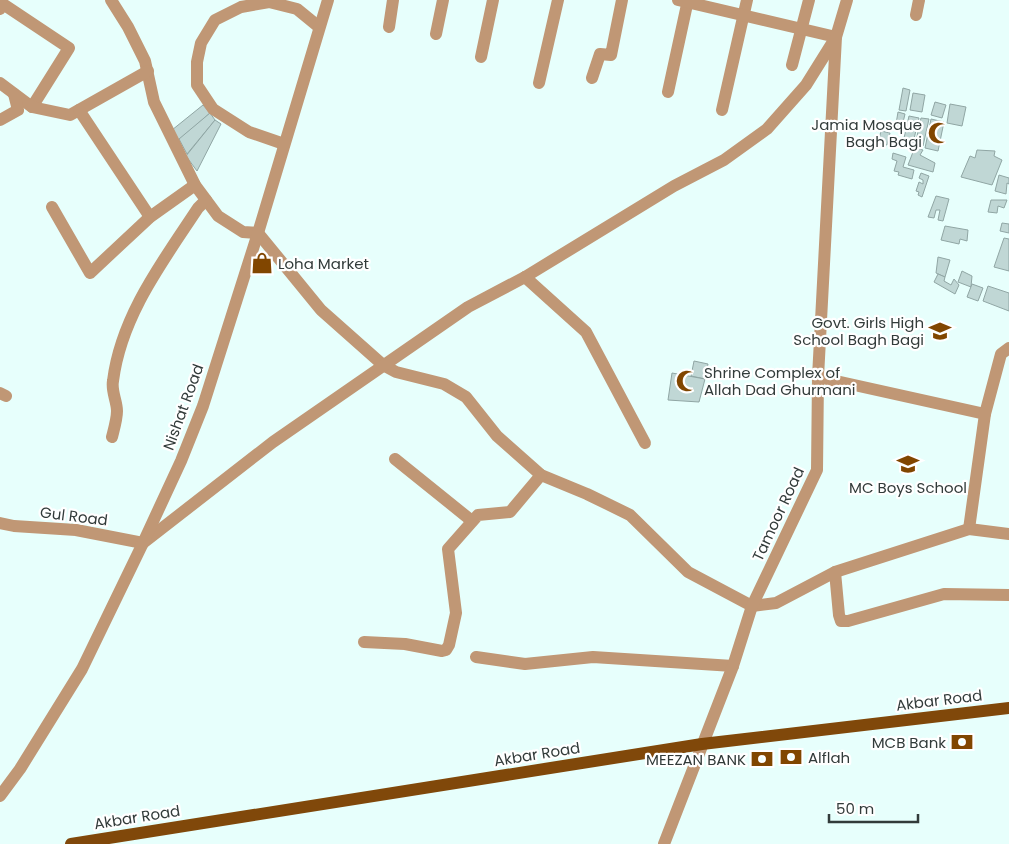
<svg xmlns="http://www.w3.org/2000/svg" width="1009" height="844" font-family="Poppins,sans-serif">
<style>
.building{fill:#c0d7d5;stroke:#90a6a4}
.lines{fill:none;stroke-linecap:round;stroke-linejoin:round}
.minor{stroke:#c09775;stroke-width:12}
.major{stroke:#80480a;stroke-width:12}
.labels{text-anchor:middle;dominant-baseline:central;stroke-width:4.5;stroke-linejoin:round;paint-order:stroke}
.poi-label{font-size:15px;fill:#323b3a;stroke:#fff;text-anchor:end}
.street-label{font-size:15px;fill:#323b3a;stroke:#fff}
</style>
<rect width="100%" height="100%" fill="#e7fffc"/>
<!-- building -->
<g class="building">
<path d="M903 88 910 90 906 111 899 110Z"/>
<path d="M913 93 925 95 922 112 910 110Z"/>
<path d="M935 102 946 105 942 118 931 115Z"/>
<path d="M950 104 966 107 962 126 947 123Z"/>
<path d="M203 105 210 113 178 141 172 130Z"/>
<path d="M898 112 905 114 901 131 895 130Z"/>
<path d="M210 113 215 120 187 154 179 139Z"/>
<path d="M909 116 919 118 913 143 908 142V139L904 138Z"/>
<path d="M921 118 929 119 923 146 915 145Z"/>
<path d="M931 119 944 122 938 151 925 148Z"/>
<path d="M215 120 221 124 197 171 186 156Z"/>
<path d="M881 131 890 133 887 145 878 143Z"/>
<path d="M919 149 923 150 920 155 935 163 933 172 908 165 913 152Z"/>
<path d="M977 150 995 151 994 156 1002 160 992 185 961 177 970 156 975 158Z"/>
<path d="M893 153 906 157 903 167 914 170 912 179 898 175 899 172 894 171 897 161 892 159Z"/>
<path d="M921 173 929 176 922 197 918 195 919 192 916 191 919 182 923 184V180L919 178Z"/>
<path d="M999 175 1009 178V184L1007 183 1006 194 995 191Z"/>
<path d="M936 196 949 199 943 221 938 220 940 210H936L934 218 928 217Z"/>
<path d="M991 200H1007L1004 208 998 206 997 213 988 212Z"/>
<path d="M1002 223 1009 224V233L1000 231Z"/>
<path d="M945 226 968 230 967 241 960 239 959 244 941 240Z"/>
<path d="M1004 238 1009 239V271L994 267Z"/>
<path d="M938 257 950 260 945 277 936 273Z"/>
<path d="M962 271 972 276 971 287 958 282Z"/>
<path d="M938 274 945 277 944 281 951 285 954 279 959 285 955 294 934 282Z"/>
<path d="M972 284 983 288 978 301 967 297Z"/>
<path d="M988 286 1009 293V311L983 301Z"/>
<path d="M694 361 708 364 705 379 691 376Z"/>
<path d="M672 373 705 379 699 402 668 400Z"/>
</g>
<g class="lines">
<!-- minor -->
<g class="minor">
<path d="M111 0 128 27 145 61 154 102 195 185 218 216 243 232 258 233 321 310 383 365 396 372 444 384 466 397 497 436 541 475 587 494 630 515 688 572 752 606 776 603 835 572 969 529 1009 534"/>
<path d="M0 9 3 4 69 48 32 107"/>
<path d="M916 15 919 0"/>
<path d="M389 27 393 0"/>
<path d="M436 34 443 0"/>
<path d="M481 57 493 0"/>
<path d="M792 65 809 0"/>
<path d="M592 78 600 54 611 55 622 0"/>
<path d="M0 83 32 107 70 115 148 71"/>
<path d="M539 83 558 0"/>
<path d="M668 92 688 0"/>
<path d="M79 110 150 217"/>
<path d="M722 110 747 0"/>
<path d="M0 120 18 110 14 94"/>
<path d="M284 144 249 132 213 109 197 85V62L201 43 215 20 241 7 269 2 297 9 319 27"/>
<path d="M52 207 90 273 150 217 195 185"/>
<path d="M525 277 586 332 645 443"/>
<path d="M818 377 985 414"/>
<path d="M0 393 6 396"/>
<path d="M112 437C114 429 117 419 117 411 117 401 111 391 113 381 121 316 163 261 198 208L206 200"/>
<path d="M395 459 472 521"/>
<path d="M0 523 14 526 76 530 143 543 273 442 468 307 525 277 674 186 724 160 767 129 806 85 836 37 678 0"/>
<path d="M969 529 985 414 1001 354 1009 348"/>
<path d="M835 572 839 615 841 621H848L944 594 1009 595"/>
<path d="M364 642 405 644 442 651 446 650 449 645 456 613 448 549 478 515 510 512 541 475"/>
<path d="M476 657 525 664 593 657 733 666"/>
<path d="M0 796 20 769 82 669 143 543 181 461 203 406 258 233 328 0"/>
<path d="M664 844 733 666 752 606 817 470 818 377 836 37 847 0"/>
</g>
<!-- major -->
<path class="major" d="M71 844 702 744 1009 708"/>
</g>
<!-- icons -->
<defs>
<g id="mosque-bare" transform="scale(1.725)"><path d="M3.5-4.9A6 6 0 1 0 3.5 4.9A5 5 0 1 1 3.5-4.9Z" fill="#814600" stroke="#fff" stroke-width="2.5" paint-order="stroke"/></g>
<g id="shop-bare" transform="scale(1.725)"><path d="M-5-2.5h2.3a2.7 3.5 0 0 1 5.4 0H5L5.5 6h-11ZM-1.5-2.5h3a1.5 2.3 0 0 0-3 0Z" fill="#814600" stroke="#fff" stroke-width="2.5" paint-order="stroke"/></g>
<g id="school-bare" transform="scale(1.725)"><path d="M0-5L7-2L0 1L-7-2ZM-4 1L0 2.5L4 1V4Q0 6-4 4Z" fill="#814600" stroke="#fff" stroke-width="2.5" paint-order="stroke"/></g>
<g id="bank-bare" transform="scale(1.725)"><path d="M-6-4H6V4H-6ZM0-2.3a2.3 2.3 0 1 0 0 4.6a2.3 2.3 0 1 0 0-4.6Z" fill="#814600" stroke="#fff" stroke-width="2.5" paint-order="stroke"/></g>
</defs>
<g fill-rule="evenodd">
<use href="#mosque-bare" x="939" y="133"/>
<use href="#shop-bare" x="262" y="263"/>
<use href="#school-bare" x="940" y="331"/>
<use href="#mosque-bare" x="687" y="381"/>
<use href="#school-bare" x="908" y="464"/>
<use href="#bank-bare" x="962" y="742"/>
<use href="#bank-bare" x="791" y="757"/>
<use href="#bank-bare" x="762" y="759"/>
</g>
<g class="labels">
<!-- poi labels -->
<g class="poi-label">
<text x="922" y="124">Jamia Mosque<tspan x="922" dy="17">Bagh Bagi</tspan></text>
<text x="278" y="263" text-anchor="start">Loha Market</text>
<text x="924" y="322">Govt. Girls High<tspan x="924" dy="17">School Bagh Bagi</tspan></text>
<text x="704" y="372" text-anchor="start">Shrine Complex of<tspan x="704" dy="17">Allah Dad Ghurmani</tspan></text>
<text x="908" y="487" text-anchor="middle">MC Boys School</text>
<text x="946" y="742">MCB Bank</text>
<text x="808" y="757" text-anchor="start">Alflah</text>
<text x="746" y="759">MEEZAN BANK</text>
</g>
<!-- street labels -->
<g class="street-label">
<text transform="translate(183 407) rotate(-70)">Nishat Road</text>
<text transform="translate(778 514) rotate(-65)">Tamoor Road</text>
<text transform="translate(74 516) rotate(7)">Gul Road</text>
<text transform="translate(939 700) rotate(-7)">Akbar Road</text>
<text transform="translate(537 754) rotate(-9)">Akbar Road</text>
<text transform="translate(137 817) rotate(-9)">Akbar Road</text>
</g>
</g>
<!-- scale -->
<path d="M829 814v8h89v-8" fill="none" stroke="#323b3a" stroke-width="2.5"/>
<text x="836" y="814" font-size="15" fill="#323b3a" stroke="#ffffff" stroke-width="4" paint-order="stroke">50 m</text>
</svg>
